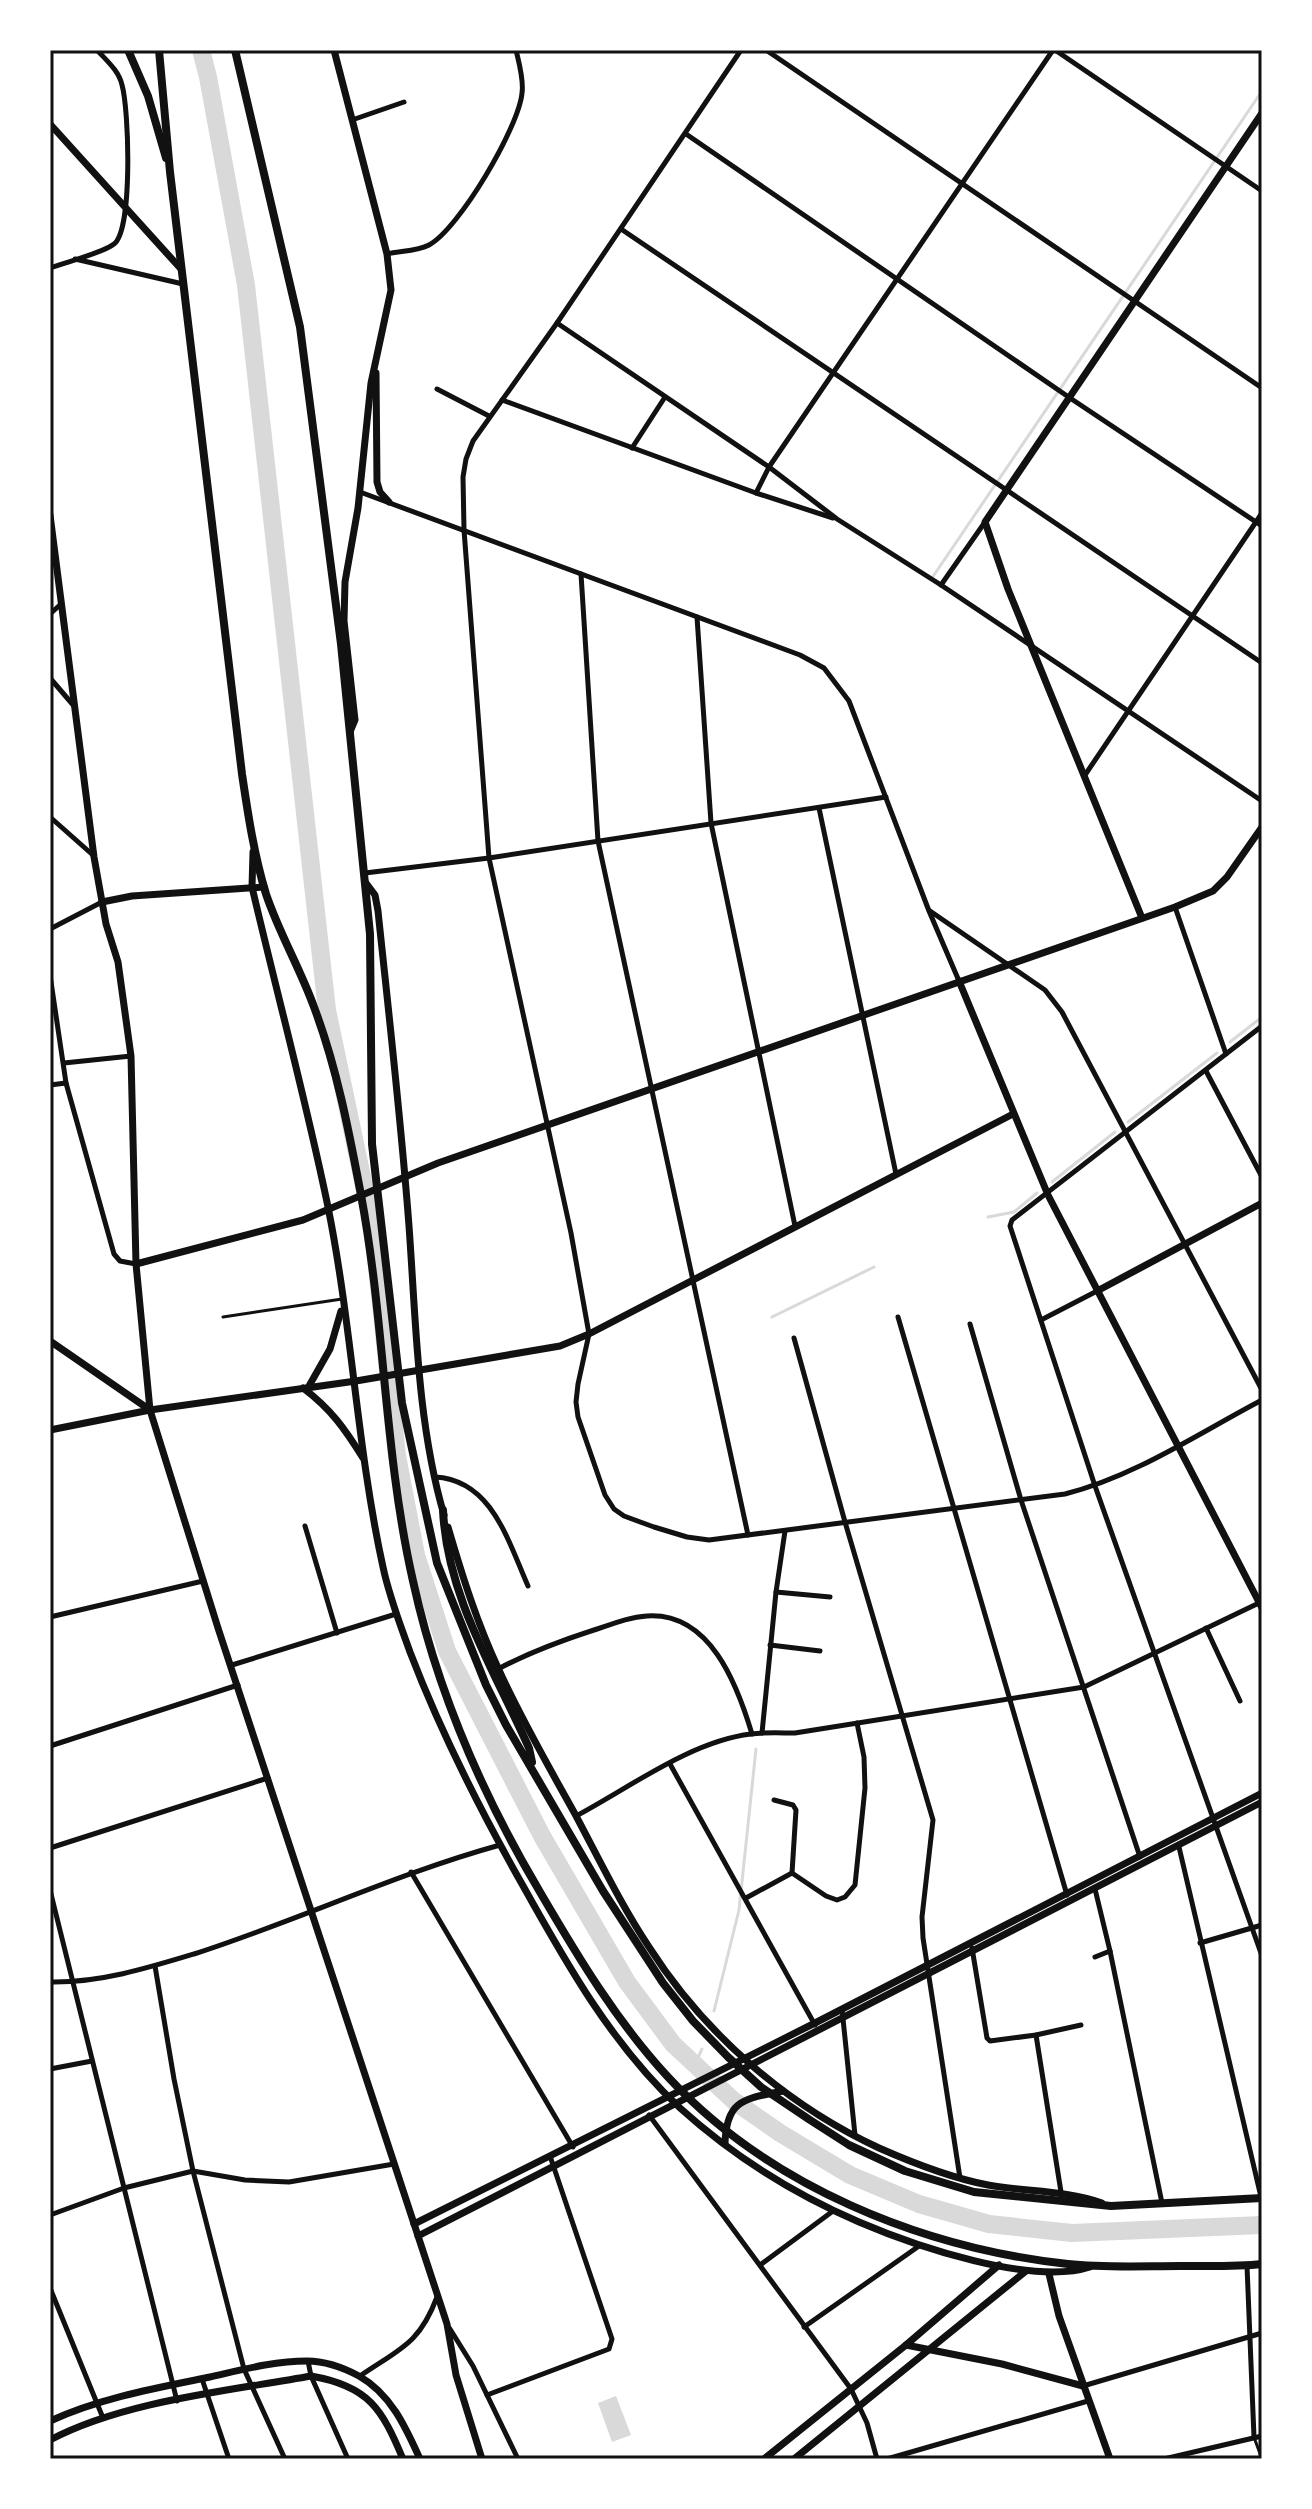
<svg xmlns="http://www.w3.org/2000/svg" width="1312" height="2509" font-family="'Roboto Condensed',sans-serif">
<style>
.water{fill:#d9d9d9}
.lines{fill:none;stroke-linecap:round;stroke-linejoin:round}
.stream{stroke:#d9d9d9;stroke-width:3}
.river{stroke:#d9d9d9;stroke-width:18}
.service{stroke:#111;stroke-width:3}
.minor{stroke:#111;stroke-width:5}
.tertiary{stroke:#111;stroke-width:7}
.secondary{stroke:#111;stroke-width:7}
.primary{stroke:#111;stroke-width:8}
.neatline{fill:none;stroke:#111;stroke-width:3}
</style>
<rect width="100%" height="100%" fill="#fff"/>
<!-- water -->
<path class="water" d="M616 2396 631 2435 612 2442 598 2403Z"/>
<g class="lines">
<!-- stream -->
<g class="stream">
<path d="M932 578 1262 91"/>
<path d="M1230 1042 1262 1017"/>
<path d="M1128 1122 1217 1053"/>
<path d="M1052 1182 1115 1132"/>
<path d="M988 1217 1014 1212 1037 1193"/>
<path d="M772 1317 874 1267"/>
<path d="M714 2011 739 1910 756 1749"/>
<path d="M695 2064 702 2049"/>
</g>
<!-- river -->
<path class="river" d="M201 50 208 77 246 285 327 1010 373 1229 397 1456 416 1555 447 1651 542 1836 627 1982 673 2044 734 2101 780 2133 850 2175 919 2204 989 2224 1072 2233 1262 2225"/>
<!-- service -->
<g class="service">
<path d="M223 1317 342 1299"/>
<path d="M1255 2440 1262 2459"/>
</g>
<!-- minor -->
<g class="minor">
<path d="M741 50 557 323 473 441 466 459 463 477 464 530 489 858 571 1233 589 1334 578 1384 576 1402 578 1417 605 1495 614 1509 624 1516 654 1527 687 1537 709 1540 1065 1494C1134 1477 1199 1433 1262 1400"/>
<path d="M766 50 1262 388"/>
<path d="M1055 50 1262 191"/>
<path d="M352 120 404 102"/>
<path d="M686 134 1070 398 1262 526"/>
<path d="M621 229 1262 663"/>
<path d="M387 254C400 251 418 251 429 245 459 229 519 127 522 93 524 80 519 63 516 50"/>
<path d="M75 259 183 284"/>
<path d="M50 268C66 262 103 253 114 244 133 230 129 109 122 85 119 71 107 61 97 50"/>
<path d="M557 323 769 467 837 519 941 585 1262 801"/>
<path d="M437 389 489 416"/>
<path d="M502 400 756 493 833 518"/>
<path d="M632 448 665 397"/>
<path d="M360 492 800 655 824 668 849 701 929 911 959 981"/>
<path d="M756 493 769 467 1053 50"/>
<path d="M581 574 598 841 748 1535"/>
<path d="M941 585 985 522"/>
<path d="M50 614 61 604"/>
<path d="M697 617 711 823 795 1226"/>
<path d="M50 678 74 706"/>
<path d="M1085 775 1262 513"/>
<path d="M819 808 896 1174"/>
<path d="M50 817 94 856"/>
<path d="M365 873 489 858 886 797"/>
<path d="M1175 907 1226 1054"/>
<path d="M930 911 1045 990 1062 1012 1262 1390"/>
<path d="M50 929 102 902"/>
<path d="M50 975 66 1083 114 1254 120 1261 136 1264"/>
<path d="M1262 1026 1012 1220 1010 1226 1095 1486 1262 1956"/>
<path d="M64 1063 131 1056"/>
<path d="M1206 1071 1262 1177"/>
<path d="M50 1085 66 1083"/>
<path d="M898 1317 1067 1895"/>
<path d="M1041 1320 1099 1290"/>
<path d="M970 1324 1021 1500 1140 1857"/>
<path d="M794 1338 845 1522 933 1820 922 1917 923 1938 960 2178"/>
<path d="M435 1477C492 1480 508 1541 528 1586"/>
<path d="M305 1526 337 1633"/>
<path d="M776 1592 830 1597"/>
<path d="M50 1617 203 1581"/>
<path d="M1206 1628 1240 1701"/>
<path d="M770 1645 820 1651"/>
<path d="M232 1665 396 1614"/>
<path d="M498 1669C530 1652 560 1641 594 1630 612 1624 629 1617 647 1616 710 1612 737 1684 752 1734"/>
<path d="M762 1733 776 1592 785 1531"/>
<path d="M50 1746 238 1685"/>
<path d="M670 1764 815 2025"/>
<path d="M774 1800 793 1805 796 1810 792 1873"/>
<path d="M576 1816C629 1788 691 1741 751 1734 765 1732 781 1733 795 1733L1084 1687 1261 1602"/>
<path d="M1179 1847 1261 2197"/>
<path d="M50 1848 268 1778"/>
<path d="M411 1872 573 2147"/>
<path d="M1095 1889 1110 1951 1162 2203"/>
<path d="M50 1890 177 2401"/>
<path d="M746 1898 792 1873 826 1896 837 1900 845 1897 855 1885 865 1788 864 1757 857 1723"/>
<path d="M1200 1943 1262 1925"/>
<path d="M972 1948 987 2038 990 2041 1036 2035 1081 2025"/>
<path d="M1095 1957 1110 1951"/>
<path d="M155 1966 174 2079 193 2171 244 2369 285 2459"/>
<path d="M50 1982C99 1983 148 1968 194 1954 297 1921 395 1874 500 1845"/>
<path d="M842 2009 855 2135"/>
<path d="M1036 2035 1061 2192"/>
<path d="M50 2069 92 2061"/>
<path d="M649 2115 851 2389 867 2423 877 2459"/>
<path d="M50 2215 124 2188 193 2171 245 2180 289 2182 394 2164"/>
<path d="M760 2265 833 2211"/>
<path d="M1247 2266 1254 2437"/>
<path d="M50 2288 103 2418"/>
<path d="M804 2327 919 2246"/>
<path d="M450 2329 473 2366 518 2459"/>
<path d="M308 2361 311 2376 348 2459"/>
<path d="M360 2376C399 2349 419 2345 437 2297"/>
<path d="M202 2379 229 2459"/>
<path d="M1083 2386 1262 2333"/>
<path d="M487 2395 609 2349 612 2339 550 2156"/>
<path d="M50 2458 51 2459"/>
<path d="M887 2459 1088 2401"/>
<path d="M1164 2459 1262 2436"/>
</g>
<!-- tertiary -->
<g class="tertiary">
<path d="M334 50 387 254 391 290 371 383 358 508 345 582 344 621 355 720 350 732"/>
<path d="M50 124 181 269"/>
<path d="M376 373 377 482 380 492 389 502"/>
<path d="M50 515 94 857 106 924 118 962 131 1056 136 1264 150 1410"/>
<path d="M102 902 132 896 264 887"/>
<path d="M1142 918 1008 589 985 522 1262 113"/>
<path d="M959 981 1048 1195 1262 1608"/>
<path d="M136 1264 303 1220 438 1163 1175 907 1213 891 1227 877 1262 827"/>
<path d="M1099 1290 1262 1203"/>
<path d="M50 1430 150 1410 356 1381 560 1346 589 1334 1013 1114"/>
</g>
<!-- secondary -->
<g class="secondary">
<path d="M253 852 252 887C277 994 306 1100 328 1207 352 1326 357 1449 383 1567 389 1596 400 1624 410 1652 441 1733 479 1808 522 1884 566 1963 612 2045 680 2108 732 2155 794 2194 859 2222 915 2246 1032 2286 1090 2267"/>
<path d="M366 883 375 895 378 911C389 1016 401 1120 409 1226 416 1321 417 1422 444 1515"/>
<path d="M50 1341 150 1410 218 1628 447 2324 456 2375 482 2459"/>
<path d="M309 1386 330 1349 341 1311"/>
<path d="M303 1388C331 1409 345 1429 363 1458"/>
<path d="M448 1527C462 1575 477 1623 499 1670 521 1719 549 1767 575 1814 599 1859 621 1905 649 1947 704 2033 786 2105 879 2148 913 2163 951 2178 988 2185 1026 2192 1065 2190 1102 2203"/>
<path d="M725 2144C726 2099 745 2099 783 2091"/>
<path d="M414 2224 815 2023 1262 1793"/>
<path d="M418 2236 1262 1802"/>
<path d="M1049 2274 1059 2316 1110 2459"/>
<path d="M906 2345 1002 2364 1083 2386"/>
<path d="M50 2421C100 2398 156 2388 210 2377 241 2370 274 2361 307 2361 324 2361 344 2368 359 2376 391 2394 406 2428 420 2459"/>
<path d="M50 2440C124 2401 228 2391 311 2376 369 2386 382 2409 403 2459"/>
<path d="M764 2459 906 2345 999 2265"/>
<path d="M794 2459 1026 2271"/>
</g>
<!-- primary -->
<g class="primary">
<path d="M128 50 148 96 166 158"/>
<path d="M159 50 170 172 242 774C248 814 254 855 266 894 279 933 300 968 314 1007 337 1068 349 1132 361 1195 385 1323 384 1454 413 1581 437 1691 483 1796 540 1892 578 1957 617 2022 668 2077 769 2186 921 2248 1068 2264 1105 2268 1143 2266 1180 2266 1207 2266 1235 2267 1262 2264"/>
<path d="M235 50 300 327 341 644 370 934 372 1144 402 1403 437 1563 486 1685 506 1725 603 1891 663 1983 693 2021 728 2057 761 2087 810 2120 849 2145 905 2171 974 2192 1111 2206 1262 2198"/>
<path d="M443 1510C447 1597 495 1671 529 1748L532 1762"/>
</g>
</g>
<!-- border -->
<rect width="1312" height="2509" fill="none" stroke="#ffffff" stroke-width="104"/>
<rect x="52" y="52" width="1208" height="2405" class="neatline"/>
</svg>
